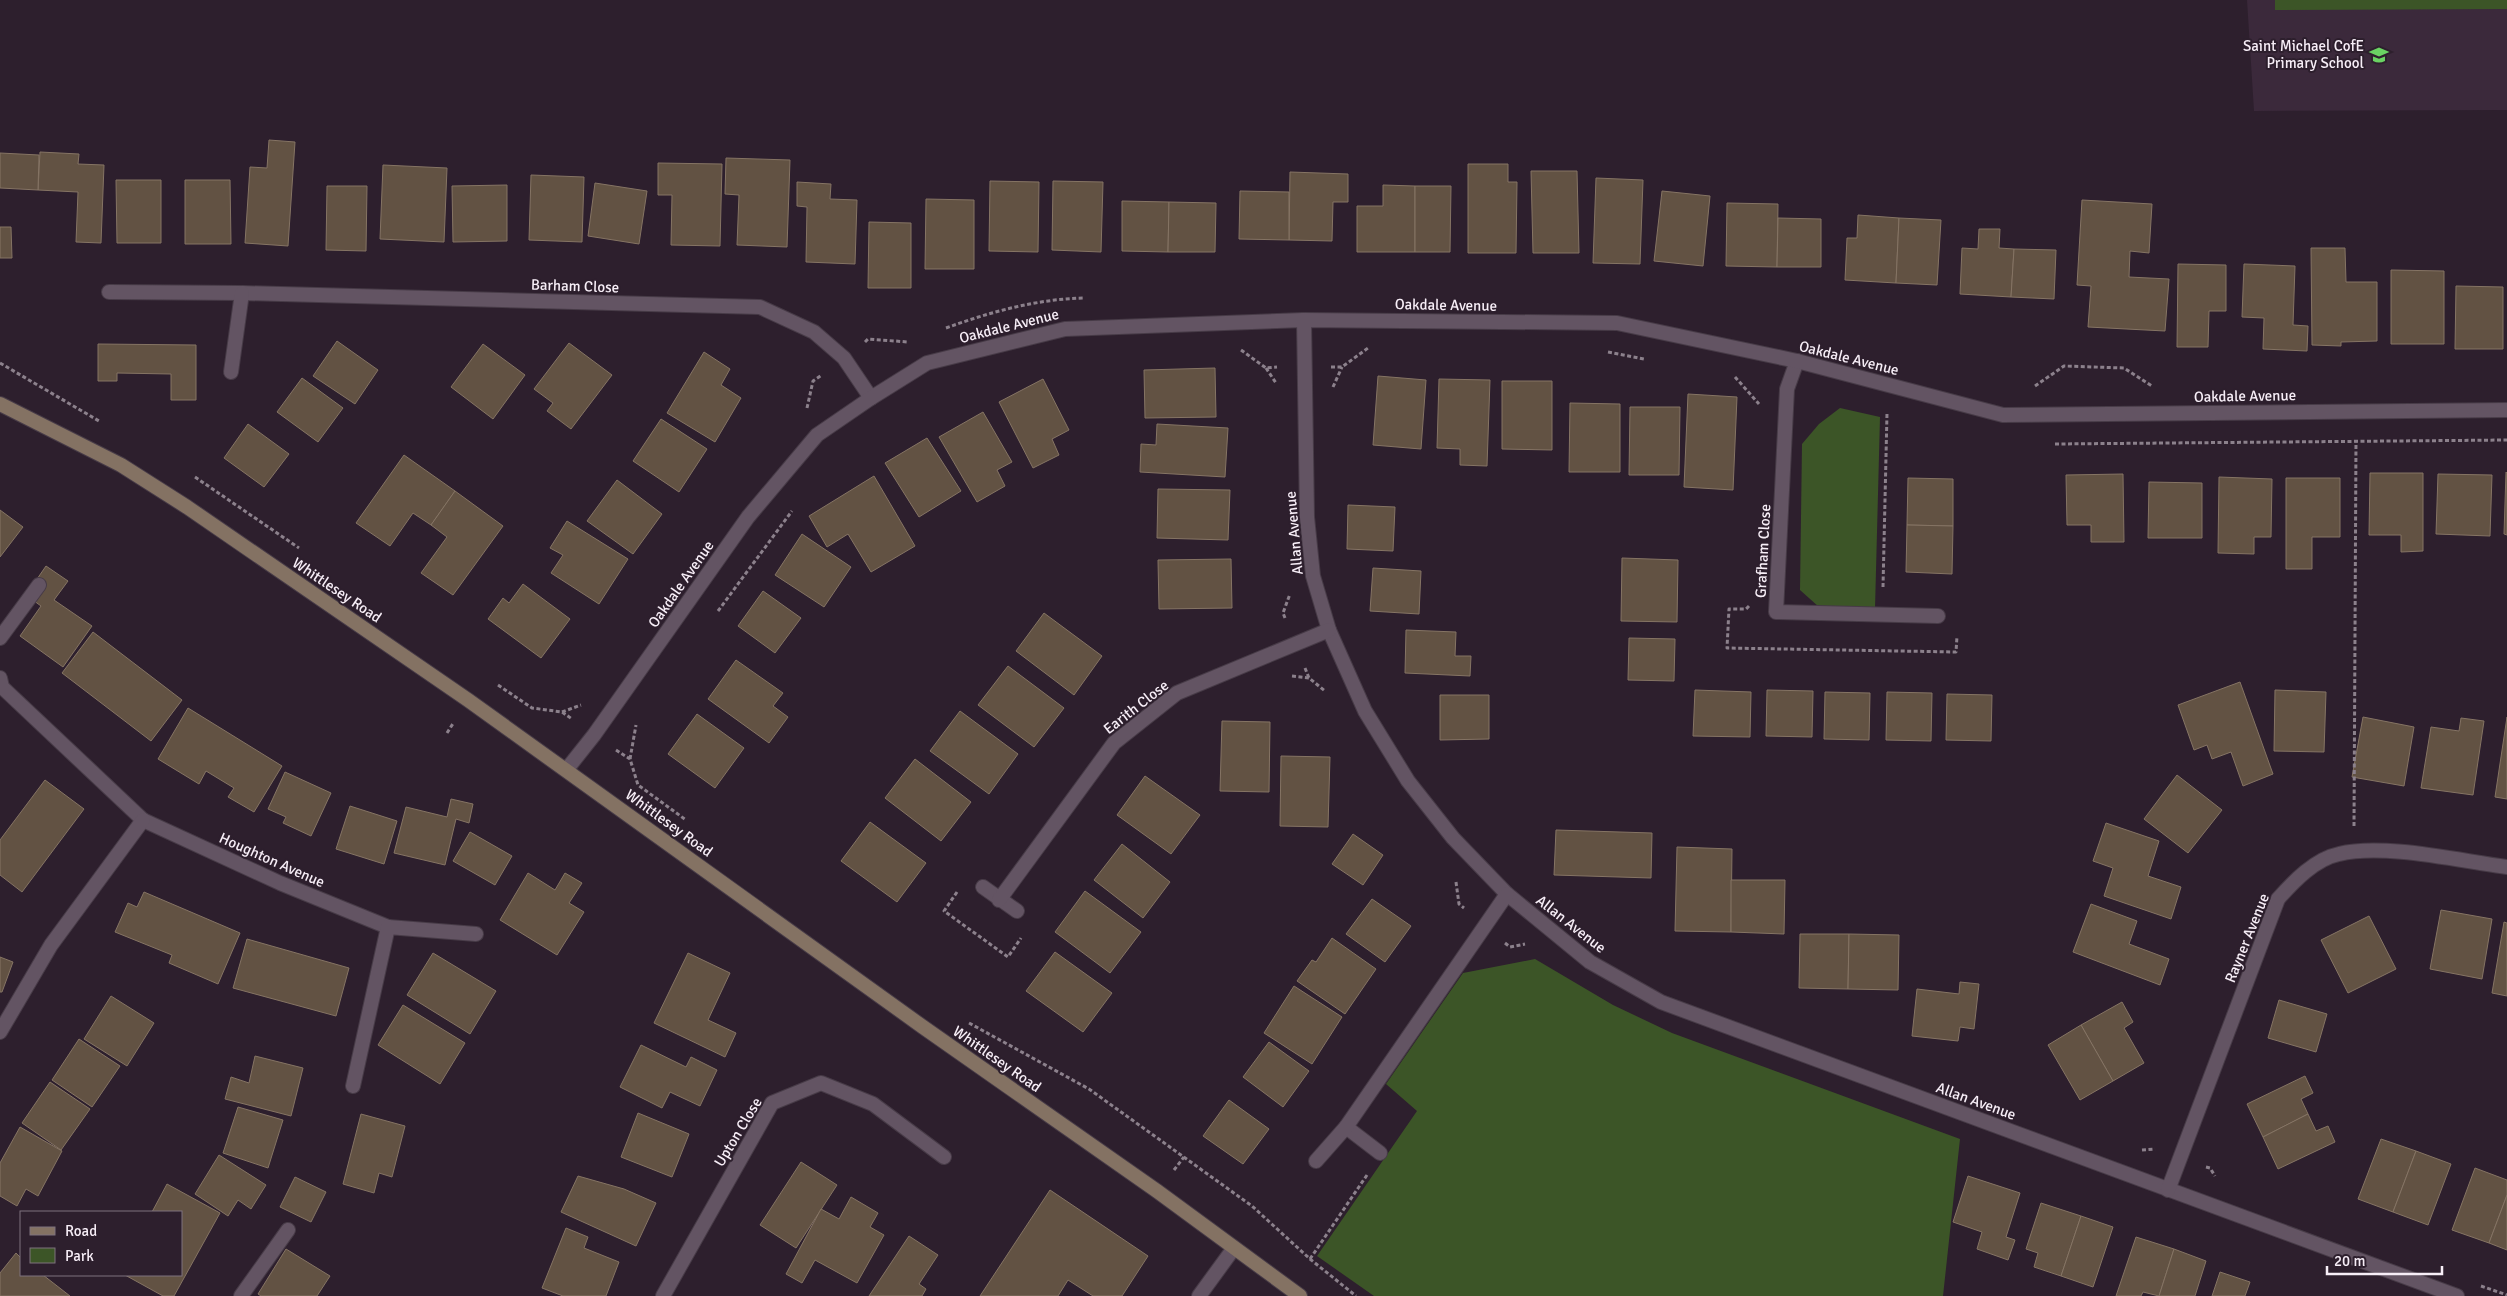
<svg xmlns="http://www.w3.org/2000/svg" width="2507" height="1296" font-family="Signika,sans-serif">
<style>
.built{fill:#3b293b}
.green{fill:#3c5527}
.building{fill:#625243;stroke:#857464}
.lines{fill:none;stroke-linecap:round;stroke-linejoin:round}
.minor-casing{stroke:#473b47;stroke-width:16}
.tertiary-casing{stroke:#473b47;stroke-width:16}
.secondary-casing{stroke:#473b47;stroke-width:16}
.path{stroke:#8c818c;stroke-width:3;stroke-dasharray:4 2.5;stroke-linecap:butt}
.minor{stroke:#635463;stroke-width:14}
.tertiary{stroke:#635463;stroke-width:14}
.secondary{stroke:#847263;stroke-width:14}
.labels{text-anchor:middle;dominant-baseline:central;stroke-width:4;stroke-linejoin:round;paint-order:stroke}
.poi-label{font-size:15px;fill:#f7eef7;stroke:#2d1f2d;text-anchor:end}
.street-label{font-size:15px;fill:#f7eef7;stroke:#2d1f2d}
</style>
<rect width="100%" height="100%" fill="#2d1f2d"/>
<!-- built -->
<path class="built" d="M2247 0H2507V110L2254 111Z"/>
<!-- green -->
<g class="green">
<path d="M2275 0H2507V9L2275 10Z"/>
<path d="M1840 408 1880 417 1875 609 1819 607 1800 590 1802 444 1819 424Z"/>
<path d="M1535 959 1613 1005 1672 1033 1960 1139 1943 1296H1374L1317 1256 1417 1111 1386 1084 1463 973Z"/>
</g>
<!-- building -->
<g class="building">
<path d="M269 140 295 142 288 246 245 243 250 167 267 168Z"/>
<path d="M40 152 79 154 78 164 104 165 101 243 76 242 78 192 38 190Z"/>
<path d="M0 153 39 155 38 190 0 188Z"/>
<path d="M726 158 790 160 787 247 737 245 739 195 725 194Z"/>
<path d="M658 163 722 164 720 246 671 245 672 195H658Z"/>
<path d="M1468 164H1508V182H1517L1516 253H1468Z"/>
<path d="M383 165 447 168 444 242 380 239Z"/>
<path d="M1531 171H1577L1579 253H1533Z"/>
<path d="M1290 172 1348 174V202H1333L1332 241 1289 240Z"/>
<path d="M531 175 584 177 582 242 529 240Z"/>
<path d="M1596 178 1643 180 1640 264 1593 263Z"/>
<path d="M116 180H161V243H117Z"/>
<path d="M185 180H230L231 244H185Z"/>
<path d="M990 181 1039 182 1038 252 989 251Z"/>
<path d="M1053 181 1103 182 1101 252 1052 250Z"/>
<path d="M797 182 831 184 830 199 857 200 855 264 806 262 807 207 797 206Z"/>
<path d="M595 183 647 191 639 244 588 236Z"/>
<path d="M507 185V241L453 242 452 186Z"/>
<path d="M1383 185 1415 186V252H1357V206H1383Z"/>
<path d="M327 186H367L366 251 326 250Z"/>
<path d="M1415 186H1451L1450 252H1415Z"/>
<path d="M1240 191 1289 192V240L1239 239Z"/>
<path d="M1662 191 1710 196 1703 266 1654 261Z"/>
<path d="M926 199 974 200V269H925Z"/>
<path d="M2082 200 2152 204 2149 253 2130 251 2129 277 2169 279 2165 331 2088 327 2091 286 2077 285Z"/>
<path d="M1122 201 1169 202 1168 252 1122 251Z"/>
<path d="M1169 202 1216 203 1215 252H1168Z"/>
<path d="M1727 203 1778 204 1777 267 1726 266Z"/>
<path d="M1858 215 1899 218 1896 283 1845 280 1847 238H1857Z"/>
<path d="M1778 218 1821 219V267H1777Z"/>
<path d="M1899 218 1941 220 1937 285 1896 283Z"/>
<path d="M869 222 911 223V288H868Z"/>
<path d="M0 227H11L12 258H0Z"/>
<path d="M1979 229H2000L1999 248 2014 249 2011 297 1960 294 1962 248 1978 249Z"/>
<path d="M2311 248H2345L2346 282H2377V341L2341 342V346L2312 345Z"/>
<path d="M2014 249 2056 250 2054 299 2011 297Z"/>
<path d="M2178 264 2226 265V311H2209L2208 347H2177Z"/>
<path d="M2244 264 2295 266 2293 325 2308 326 2307 351 2263 349 2264 318 2242 317Z"/>
<path d="M2391 270 2444 271V344H2391Z"/>
<path d="M2456 286 2503 287V349H2455Z"/>
<path d="M337 341 378 370 355 404 313 376Z"/>
<path d="M569 343 612 375 571 429 547 411 553 403 534 389Z"/>
<path d="M98 344 196 345V400H171V374L117 373V381H98Z"/>
<path d="M483 344 525 375 493 419 451 387Z"/>
<path d="M704 352 730 369 721 385 741 398 715 442 667 413Z"/>
<path d="M1215 368 1216 417 1145 418 1144 370Z"/>
<path d="M1378 376 1426 380 1421 449 1373 445Z"/>
<path d="M302 378 343 408 318 442 277 412Z"/>
<path d="M1043 379 1069 430 1052 439 1059 455 1033 468 999 402Z"/>
<path d="M1439 379 1490 380 1487 466 1460 465V449L1437 448Z"/>
<path d="M1502 381H1552V450L1502 449Z"/>
<path d="M1688 394 1737 397 1733 490 1684 487Z"/>
<path d="M1570 403 1620 404V472H1569Z"/>
<path d="M1630 407H1680L1679 475H1629Z"/>
<path d="M983 412 1012 462 997 470 1005 486 977 502 939 437Z"/>
<path d="M661 419 707 449 679 492 633 461Z"/>
<path d="M248 424 289 454 264 487 224 458Z"/>
<path d="M1157 424 1228 428 1225 477 1140 472 1141 444 1156 445Z"/>
<path d="M927 438 961 491 919 517 885 463Z"/>
<path d="M404 455 455 491 431 525 413 513 390 546 356 523Z"/>
<path d="M2506 472 2507 473V535L2504 534Z"/>
<path d="M2370 473H2423V551L2401 552V535H2369Z"/>
<path d="M2123 474 2124 542H2091V525H2067L2066 475Z"/>
<path d="M2438 474 2492 475 2490 536 2436 534Z"/>
<path d="M874 476 915 546 871 572 848 534 827 547 809 516Z"/>
<path d="M2219 477 2272 479 2271 537H2254V554L2218 553Z"/>
<path d="M1908 478 1953 479V526L1907 525Z"/>
<path d="M2286 478H2340V537H2312V569H2286Z"/>
<path d="M617 480 662 514 633 554 587 521Z"/>
<path d="M2149 482 2202 483V538H2148Z"/>
<path d="M1158 489 1230 490 1228 540 1157 538Z"/>
<path d="M455 491 503 526 453 595 421 573 447 537 431 525Z"/>
<path d="M1348 505 1395 507 1393 551 1347 549Z"/>
<path d="M0 510 23 527 0 557Z"/>
<path d="M567 521 628 559 599 604 551 573 563 555 550 548Z"/>
<path d="M1907 525 1953 526 1952 574 1906 572Z"/>
<path d="M802 534 851 567 824 607 775 575Z"/>
<path d="M1622 558 1678 560 1677 622 1621 621Z"/>
<path d="M1231 559 1232 608 1159 609 1158 560Z"/>
<path d="M46 566 68 581 54 600 92 626 63 667 20 636 41 606 26 595Z"/>
<path d="M1373 568 1421 571 1419 614 1370 611Z"/>
<path d="M523 584 570 619 541 658 488 619 503 598 509 603Z"/>
<path d="M763 591 801 618 775 653 738 626Z"/>
<path d="M1044 613 1102 656 1074 695 1016 651Z"/>
<path d="M1406 630 1456 632 1455 656H1471L1470 676 1405 673Z"/>
<path d="M93 632 182 700 151 741 62 673Z"/>
<path d="M1629 638 1675 639 1674 681 1628 680Z"/>
<path d="M736 660 783 693 773 706 788 717 769 743 708 699Z"/>
<path d="M1008 666 1064 708 1034 747 978 705Z"/>
<path d="M2240 682 2273 774 2243 786 2231 752 2212 759 2207 745 2194 750 2178 705Z"/>
<path d="M1695 690 1751 692 1750 737 1693 736Z"/>
<path d="M1767 690 1813 691 1812 737 1766 736Z"/>
<path d="M2275 690 2326 692 2324 752 2274 751Z"/>
<path d="M1825 692 1870 693 1869 740 1824 739Z"/>
<path d="M1887 692 1932 693 1931 741 1886 740Z"/>
<path d="M1947 694 1992 695 1991 741 1946 740Z"/>
<path d="M1440 695H1489V739L1440 740Z"/>
<path d="M188 708 282 766 254 812 228 797 234 788 206 771 199 784 158 759Z"/>
<path d="M960 711 1018 754 989 794 930 751Z"/>
<path d="M697 714 744 748 715 788 668 754Z"/>
<path d="M2363 717 2414 727 2404 786 2352 777Z"/>
<path d="M2507 717V799L2495 797Z"/>
<path d="M2461 718 2484 721 2473 795 2421 788 2431 727 2459 731Z"/>
<path d="M1222 721 1270 722 1269 792 1220 791Z"/>
<path d="M1281 756 1330 757 1328 827 1280 826Z"/>
<path d="M915 759 971 802 941 841 885 798Z"/>
<path d="M285 772 331 793 311 836 283 823 286 817 268 809Z"/>
<path d="M2177 775 2222 810 2188 853 2144 819Z"/>
<path d="M1145 776 1200 815 1171 854 1117 815Z"/>
<path d="M45 780 84 809 22 892 0 875V840Z"/>
<path d="M451 799 473 804 469 823 456 819 445 865 394 853 406 807 447 817Z"/>
<path d="M350 806 397 821 384 864 336 849Z"/>
<path d="M870 822 926 863 897 902 841 861Z"/>
<path d="M2106 823 2159 841 2148 876 2181 887 2171 919 2104 896 2113 868 2093 861Z"/>
<path d="M1556 830 1652 833 1651 878 1554 875Z"/>
<path d="M470 832 512 856 495 885 453 861Z"/>
<path d="M1353 834 1383 855 1363 885 1332 864Z"/>
<path d="M1122 844 1170 882 1143 918 1094 880Z"/>
<path d="M1677 847 1732 849 1731 932 1675 931Z"/>
<path d="M528 873 555 890 565 873 582 883 569 903 584 912 557 955 500 920Z"/>
<path d="M1731 880H1785L1784 934 1731 932Z"/>
<path d="M1085 891 1141 932 1110 973 1055 932Z"/>
<path d="M144 892 240 933 218 984 169 963 172 955 115 932 128 903 137 907Z"/>
<path d="M1372 899 1411 926 1385 962 1346 934Z"/>
<path d="M2091 904 2137 921 2129 944 2169 959 2160 985 2073 952Z"/>
<path d="M2441 910 2492 919 2482 979 2430 969Z"/>
<path d="M2369 916 2396 969 2348 993 2321 940Z"/>
<path d="M2504 922 2507 923V996L2492 993Z"/>
<path d="M1800 934H1849L1848 989 1799 988Z"/>
<path d="M1849 934 1899 935 1898 990 1848 989Z"/>
<path d="M1332 938 1376 969 1345 1014 1297 981 1312 960 1316 962Z"/>
<path d="M247 939 349 968 336 1016 233 988Z"/>
<path d="M1055 952 1112 993 1083 1032 1026 991Z"/>
<path d="M433 953 496 991 470 1034 407 995Z"/>
<path d="M688 953 730 973 708 1020 736 1033 725 1057 654 1023Z"/>
<path d="M0 957 13 962 2 992H0Z"/>
<path d="M1960 982 1979 984 1974 1029 1960 1027 1958 1041 1912 1036 1917 989 1959 994Z"/>
<path d="M1294 986 1342 1017 1312 1064 1264 1033Z"/>
<path d="M111 996 154 1023 127 1066 84 1039Z"/>
<path d="M2279 1000 2327 1014 2316 1052 2268 1038Z"/>
<path d="M2122 1002 2133 1022 2124 1028 2144 1063 2113 1081 2081 1025Z"/>
<path d="M403 1005 465 1043 440 1084 378 1045Z"/>
<path d="M2081 1025 2113 1081 2080 1100 2048 1045Z"/>
<path d="M79 1039 120 1066 92 1107 52 1080Z"/>
<path d="M1269 1042 1309 1071 1283 1107 1243 1077Z"/>
<path d="M641 1045 686 1067 691 1057 717 1070 700 1106 670 1092 662 1108 620 1087Z"/>
<path d="M255 1056 303 1068 291 1116 225 1099 231 1077 249 1083Z"/>
<path d="M2305 1076 2313 1093 2301 1099 2308 1114 2263 1137 2247 1104Z"/>
<path d="M50 1082 90 1109 61 1150 22 1123Z"/>
<path d="M1229 1100 1269 1129 1243 1164 1203 1136Z"/>
<path d="M238 1107 283 1120 268 1168 223 1153Z"/>
<path d="M638 1113 689 1134 672 1177 621 1157Z"/>
<path d="M361 1114 405 1126 392 1177 379 1173 374 1193 343 1184Z"/>
<path d="M2308 1114 2316 1131 2328 1126 2335 1142 2278 1169 2263 1137Z"/>
<path d="M20 1127 62 1151 38 1196 26 1189 17 1206 0 1196V1163Z"/>
<path d="M2381 1139 2416 1151 2393 1212 2358 1199Z"/>
<path d="M2416 1151 2451 1164 2428 1225 2393 1212Z"/>
<path d="M219 1155 266 1185 251 1209 238 1200 228 1216 195 1194Z"/>
<path d="M801 1162 837 1185 796 1248 760 1225Z"/>
<path d="M2475 1168 2507 1180V1195L2489 1243 2452 1230Z"/>
<path d="M578 1176 624 1189 656 1203 636 1246 561 1212Z"/>
<path d="M1968 1176 2020 1193 2006 1237 2015 1240 2008 1260 1977 1249 1982 1232 1953 1222Z"/>
<path d="M295 1177 326 1192 311 1222 280 1207Z"/>
<path d="M167 1184 220 1213 174 1296H163L125 1275H181V1212H152Z"/>
<path d="M1050 1190 1148 1256 1122 1296H1093L1068 1280 1058 1296H980Z"/>
<path d="M2507 1195V1250L2489 1243Z"/>
<path d="M851 1197 878 1213 870 1227 884 1235 857 1283 815 1260 802 1283 786 1274 821 1209 839 1219Z"/>
<path d="M2041 1203 2081 1216 2061 1276 2034 1267 2038 1253 2026 1249Z"/>
<path d="M2081 1216 2113 1227 2093 1287 2061 1276Z"/>
<path d="M566 1228 588 1237 584 1248 619 1262 606 1296H563L542 1288Z"/>
<path d="M909 1236 938 1255 919 1284 926 1289 922 1296H869Z"/>
<path d="M2136 1237 2174 1249 2159 1296 2143 1292 2141 1296H2116Z"/>
<path d="M286 1249 330 1276 317 1296H261L258 1294Z"/>
<path d="M2174 1249 2206 1261 2195 1296H2159Z"/>
<path d="M16 1253 21 1258V1275H43L70 1296H0V1273Z"/>
<path d="M2220 1272 2250 1282 2245 1296H2212Z"/>
</g>
<g class="lines">
<!-- minor casing -->
<g class="minor-casing">
<g id="minor">
<path d="M109 292 242 293 760 307 814 332 844 358 871 398"/>
<path d="M1304 320 1307 517 1313 576 1329 630 1365 711 1408 781 1453 838 1507 894 1590 962 1661 1002 2457 1296"/>
<path d="M1797 361 1787 389 1776 612 1938 616"/>
<path d="M231 372 242 293"/>
<path d="M0 638 39 585"/>
<path d="M0 678 2 687 143 820 280 883 388 927"/>
<path d="M567 769 594 735 748 517 817 435 871 398 927 363 1065 329 1304 320 1617 323 1797 361 2003 415 2507 410"/>
<path d="M983 887 1017 911"/>
<path d="M999 900 1114 743 1177 693 1329 630"/>
<path d="M0 1032 51 945 143 820"/>
<path d="M353 1086 388 927 476 934"/>
<path d="M1346 1127 1380 1153"/>
<path d="M1316 1161 1346 1127 1507 894"/>
<path d="M2168 1190 2278 899C2294 881 2315 859 2339 854 2384 843 2460 861 2507 867"/>
<path d="M241 1296 288 1230"/>
<path d="M663 1296 772 1103 821 1083 873 1104 944 1157"/>
</g>
</g>
<!-- tertiary casing -->
<g class="tertiary-casing">
<path id="tertiary" d="M1199 1296 1234 1248"/>
</g>
<!-- secondary casing -->
<g class="secondary-casing">
<path id="secondary" d="M0 404 121 465 187 507 468 700 923 1027 1157 1191 1300 1296"/>
</g>
<!-- path -->
<g class="path">
<path d="M946 328C990 312 1037 299 1084 298"/>
<path d="M865 342 868 339 908 342"/>
<path d="M1241 350 1266 368 1277 367"/>
<path d="M1608 352 1644 359"/>
<path d="M0 363 99 421"/>
<path d="M1331 367H1342L1368 348"/>
<path d="M1266 368 1276 383"/>
<path d="M1735 377 1759 404"/>
<path d="M2035 386 2064 366 2124 368 2152 386"/>
<path d="M1333 387 1342 367"/>
<path d="M807 408 813 381 822 375"/>
<path d="M2055 444 2507 440"/>
<path d="M195 477 299 548"/>
<path d="M1883 587 1887 413"/>
<path d="M1749 606 1746 609H1729L1727 648 1956 652 1957 636"/>
<path d="M718 611 792 511"/>
<path d="M1285 618 1283 613 1290 594"/>
<path d="M1305 668 1309 678 1325 691"/>
<path d="M1292 676 1309 678"/>
<path d="M498 685 532 708 562 712 572 719"/>
<path d="M562 712 581 705"/>
<path d="M447 733 454 722"/>
<path d="M616 750 630 759 638 785 686 820"/>
<path d="M630 759 636 725"/>
<path d="M2354 826 2356 441"/>
<path d="M1456 882 1459 904 1464 908"/>
<path d="M957 892 944 911 1008 957 1021 938"/>
<path d="M1505 943 1510 947 1525 944"/>
<path d="M969 1023 1089 1089 1252 1206 1310 1259 1356 1296"/>
<path d="M2142 1150 2155 1149"/>
<path d="M2206 1167 2210 1168 2215 1176"/>
<path d="M1174 1170 1184 1157"/>
<path d="M1310 1259 1367 1175"/>
<path d="M2481 1286 2507 1295"/>
</g>
<!-- minor -->
<use href="#minor" class="minor"/>
<!-- tertiary -->
<use href="#tertiary" class="tertiary"/>
<!-- secondary -->
<use href="#secondary" class="secondary"/>
</g>
<!-- icons -->
<defs>
<g id="school-bare" transform="scale(1.5)"><path d="M0-5L7-2L0 1L-7-2ZM-4 1L0 2.5L4 1V4Q0 6-4 4Z" fill="#6ad363" stroke="#2d1f2d" stroke-width="2.5" paint-order="stroke"/></g>
</defs>
<g fill-rule="evenodd">
<use href="#school-bare" x="2379" y="55"/>
</g>
<g class="labels">
<!-- poi labels -->
<g class="poi-label">
<text x="2364" y="46">Saint Michael CofE<tspan x="2364" dy="17">Primary School</tspan></text>
</g>
<!-- street labels -->
<g class="street-label">
<text transform="translate(575 286) rotate(2)">Barham Close</text>
<text transform="translate(1446 305) rotate(1)">Oakdale Avenue</text>
<text transform="translate(1009 326) rotate(-14)">Oakdale Avenue</text>
<text transform="translate(1849 358) rotate(14)">Oakdale Avenue</text>
<text transform="translate(2245 396) rotate(-1)">Oakdale Avenue</text>
<text transform="translate(1294 533) rotate(-95)">Allan Avenue</text>
<text transform="translate(1763 551) rotate(-87)">Grafham Close</text>
<text transform="translate(681 584) rotate(-55)">Oakdale Avenue</text>
<text transform="translate(337 590) rotate(34)">Whittlesey Road</text>
<text transform="translate(1136 707) rotate(-38)">Earith Close</text>
<text transform="translate(669 823) rotate(36)">Whittlesey Road</text>
<text transform="translate(272 860) rotate(24)">Houghton Avenue</text>
<text transform="translate(1571 924) rotate(38)">Allan Avenue</text>
<text transform="translate(2247 938) rotate(-68)">Rayner Avenue</text>
<text transform="translate(997 1059) rotate(35)">Whittlesey Road</text>
<text transform="translate(1976 1101) rotate(20)">Allan Avenue</text>
<text transform="translate(738 1132) rotate(-59)">Upton Close</text>
</g>
</g>
<!-- legend -->
<rect x="20" y="1211" width="162" height="65" fill="#2d1f2d" stroke="#7e727e"/>
<rect x="30" y="1227" width="25" height="8" fill="#847263" stroke="#7e727e"/>
<text x="65" y="1236" font-size="15" fill="#f7eef7">Road</text>
<rect x="30" y="1248" width="25" height="15" fill="#3c5527" stroke="#7e727e"/>
<text x="65" y="1261" font-size="15" fill="#f7eef7">Park</text>
<!-- scale -->
<path d="M2327 1266v8h115v-8" fill="none" stroke="#f7eef7" stroke-width="2.5"/>
<text x="2334" y="1266" font-size="15" fill="#f7eef7" stroke="#2d1f2d" stroke-width="4" paint-order="stroke">20 m</text>
</svg>
